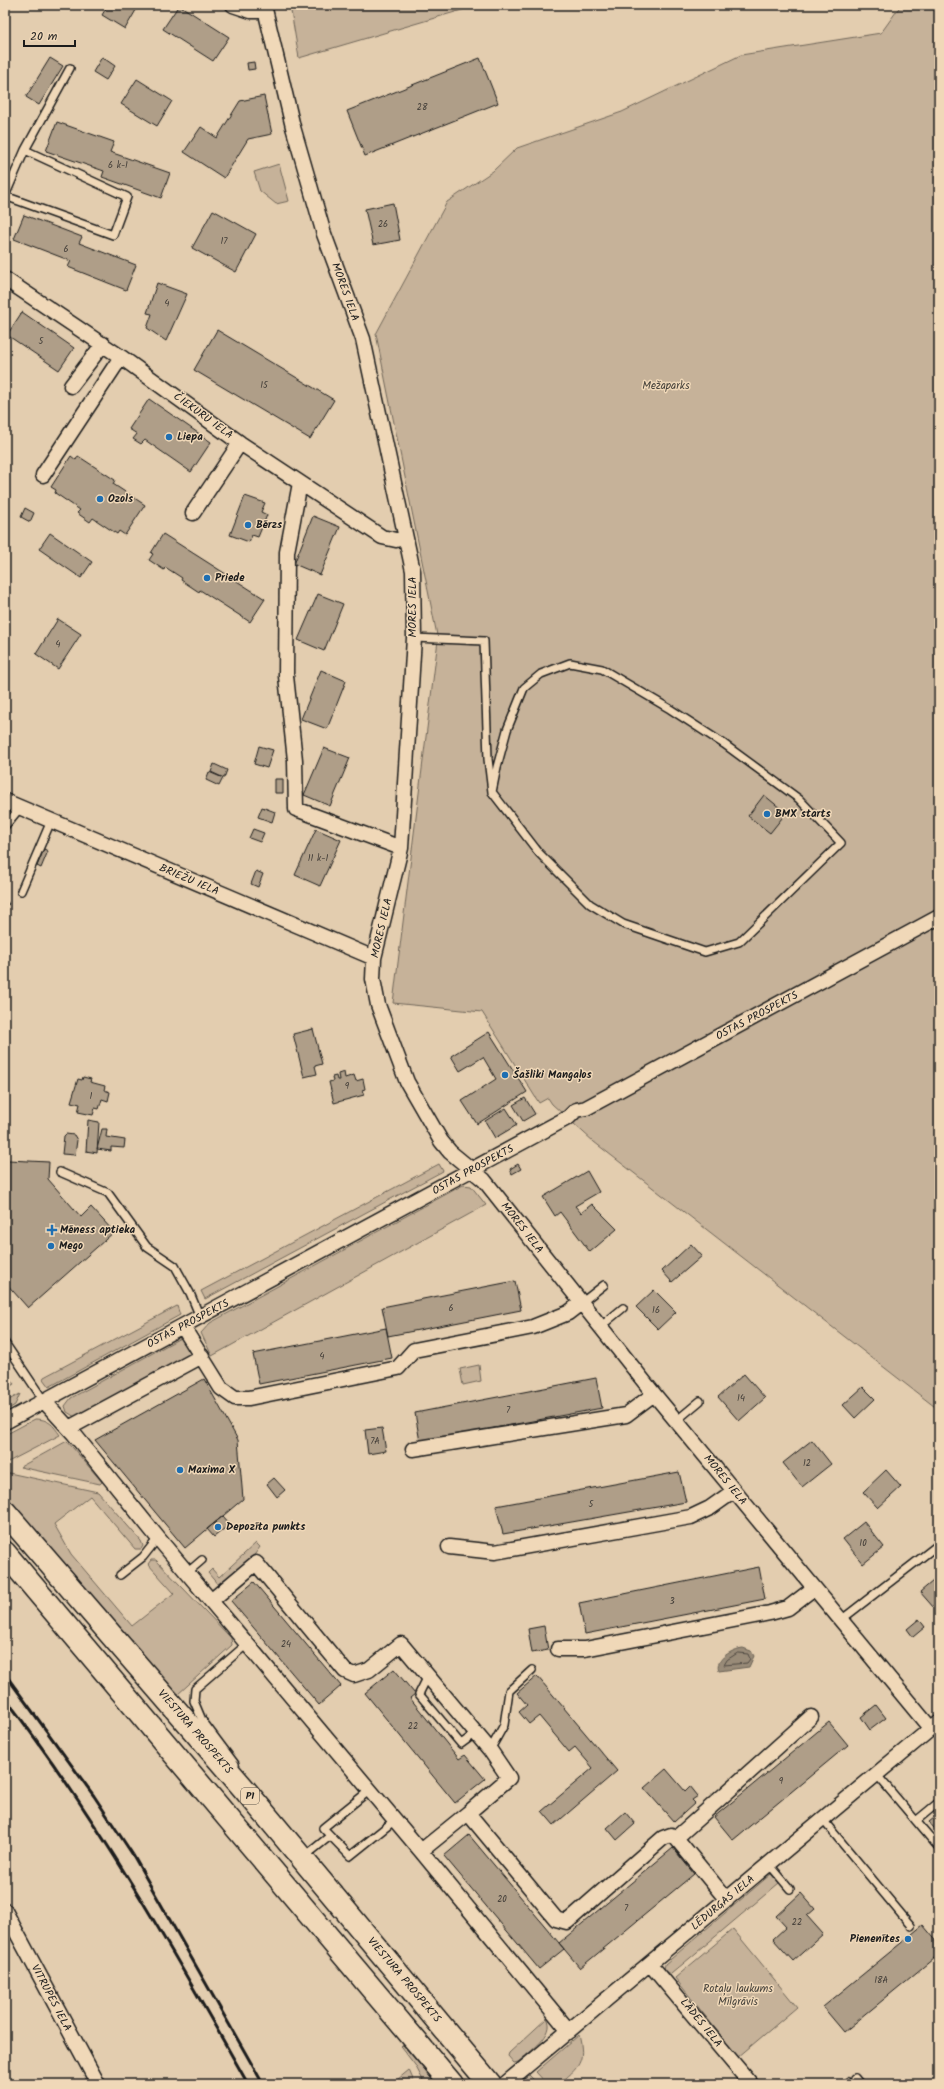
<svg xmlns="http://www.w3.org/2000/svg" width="944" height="2089" font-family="Kalam,sans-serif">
	<rect width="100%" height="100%" fill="#e3cdaf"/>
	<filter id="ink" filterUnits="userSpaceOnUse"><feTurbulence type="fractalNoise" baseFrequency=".025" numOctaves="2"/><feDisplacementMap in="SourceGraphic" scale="8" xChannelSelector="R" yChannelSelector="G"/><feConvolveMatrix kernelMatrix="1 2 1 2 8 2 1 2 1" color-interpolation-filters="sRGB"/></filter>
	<g filter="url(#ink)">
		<path fill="#c6b299" stroke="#71675a" d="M290,5H471L472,7L299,58Z
			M901,5H939V1410L594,1142L552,1104L548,1098L539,1103L482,1012L393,1003L438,640L376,334L447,202L493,171L517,148L622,112L741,55L881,33Z
			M279,164L289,201L276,204L260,191L254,172Z
			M439,1164L443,1171L205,1299L201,1291Z
			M463,1185L471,1186L486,1205L212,1356L201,1333L210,1323Z
			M177,1306L180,1315L49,1387L43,1379L44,1377Z
			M182,1337L191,1348L189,1357L75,1417L67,1412L65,1406L71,1398Z
			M479,1365L481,1381L463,1385L460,1369Z
			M5,1373L14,1384L5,1389Z
			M20,1394L15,1405L5,1411V1402Z
			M35,1419C49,1419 53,1425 60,1435L8,1462L5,1456V1435Z
			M67,1441L102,1482L100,1484L20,1467Z
			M9,1473L98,1492L141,1541L143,1546L141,1549H135L90,1496L54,1524L71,1554L132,1626L174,1593L148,1564L151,1560H156L231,1638L232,1645L177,1695L5,1497V1478Z
			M256,1543L260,1547L255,1554L219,1586L208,1573L212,1569L219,1577Z
			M771,1874L779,1883L671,1974L664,1970L665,1964Z
			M733,1929L797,2007L738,2057L675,1978Z
			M547,2018C557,2034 529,2052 518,2062L514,2063L508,2056L509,2053Z
			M579,2035C586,2062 579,2067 559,2084H547L536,2072Z
			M403,2045L436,2084H425L415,2065L401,2047Z
			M409,2070L415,2084H392Z
			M529,2075L538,2084H520Z"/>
		<path fill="#998b78" stroke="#675f53" d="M743,1648L751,1651L754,1656L749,1667L719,1671C714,1659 733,1649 743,1648Z"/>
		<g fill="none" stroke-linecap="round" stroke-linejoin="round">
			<path stroke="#4e4841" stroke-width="1" d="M738,1653L748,1654L750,1659L747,1663L724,1665L727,1660Z"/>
		</g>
		<path fill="#af9e88" stroke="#1c1c1c" d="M108,5H139L125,29L102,15Z
			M179,5L229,37L213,61L163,29Z
			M102,57L115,66L106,80L93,72Z
			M50,58L63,66L39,105L26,97Z
			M480,58L498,103L365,156L347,111Z
			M254,62L255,69L248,70L247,63Z
			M137,79L172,101L157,126L121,104Z
			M264,96L272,134L248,139L224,178L184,152L201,127L217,138L240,101Z
			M57,122L114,142L110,152L170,173L161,198L102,177L104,171L46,151Z
			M393,203L400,240L373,245L365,209Z
			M213,210L256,234L236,272L192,248Z
			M24,215L82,237L79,243L136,265L126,290L68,267L71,261L14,239Z
			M157,283L187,294L166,341L147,328L152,314L147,313Z
			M22,312L74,348L59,370L7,335Z
			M217,330L334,400L310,439L194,370Z
			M149,399L211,442L191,472L145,440L141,444L133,439L137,434L129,429Z
			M71,456L76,460L78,456L115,480L113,484L145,505L125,535L119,531L117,534L93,518L90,522L77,513L80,510L55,493L56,490L51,487Z
			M245,496L265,503L261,512L267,515L258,537L252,535L249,542L230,535Z
			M25,508L34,513L30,522L21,517Z
			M313,516L340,527L320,575L294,564Z
			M50,533L92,562L81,578L39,549Z
			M163,534L265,599L250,622L200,590L199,592L181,580L182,578L165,567L164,570L149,560L153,554L151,553Z
			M318,594L343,604L324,651L298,640Z
			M58,619L81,634L58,669L36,654Z
			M321,670L346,681L327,729L301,719Z
			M259,746L273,750L267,768L254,764Z
			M324,748L350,758L330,806L304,795Z
			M214,764L227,770L224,778L211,772Z
			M209,772L223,778L219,786L206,780Z
			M275,779H283V793H275Z
			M764,795L786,813L770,833L748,816Z
			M262,807L275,812L272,822L258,817Z
			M253,829L264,833L260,842L249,838Z
			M316,829L341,840L320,886L295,875Z
			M44,849L48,851L41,868L37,866Z
			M256,871L263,874L258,887L251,884Z
			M5,899L9,904L5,908Z
			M313,1029L322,1064L315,1066L317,1074L304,1077L293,1034Z
			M489,1032L527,1092L477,1124L462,1101L496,1079L483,1057L460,1071L451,1056Z
			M344,1072L345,1078L354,1075L356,1081L363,1079L365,1089L362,1090L364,1095L334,1103L329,1082L333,1081L332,1077L336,1076L337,1080H339L338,1074Z
			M83,1077L91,1079L90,1082L105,1086L104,1090L110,1092L108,1101L102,1099L99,1109L95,1108L93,1115L78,1112L80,1104L71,1102L78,1079L82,1080Z
			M525,1098L535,1114L523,1121L513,1105Z
			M506,1108L517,1125L495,1138L485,1121Z
			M88,1120L99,1122L97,1153L86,1151Z
			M102,1129H107L106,1137L125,1140L124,1148L111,1147V1151L97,1149Z
			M66,1134L74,1135L77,1140L75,1155L62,1154L64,1136Z
			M8,1160L49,1162L48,1179L81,1217L91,1207L114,1232L28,1308L5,1282V1163Z
			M518,1164L521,1169L512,1174L510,1169Z
			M587,1171L599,1192L575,1206L581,1213L592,1204L617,1229L590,1252L560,1212L555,1216L543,1197Z
			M691,1244L702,1256L672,1282L662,1271Z
			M515,1281L521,1310L388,1336L382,1307Z
			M654,1290L676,1312L658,1329L636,1307Z
			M386,1328L392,1358L259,1384L253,1354Z
			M744,1374L765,1398L739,1421L718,1397Z
			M596,1378L602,1408L420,1442L415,1413Z
			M204,1379L238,1440L243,1499L185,1548L95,1440Z
			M863,1387L875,1399L855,1418L843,1405Z
			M382,1428L386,1451L368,1454L365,1430Z
			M812,1440L831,1464L802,1487L783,1463Z
			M886,1470L901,1487L878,1508L863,1492Z
			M679,1472L686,1502L503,1534L496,1506Z
			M274,1478L285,1490L277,1497L267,1484Z
			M223,1516L230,1524L214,1537L207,1529Z
			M864,1522L884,1547L863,1564L843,1539Z
			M759,1567L765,1599L585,1634L579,1603Z
			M933,1581L937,1586L939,1584V1603L934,1608L920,1592Z
			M254,1582L341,1686L319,1705L231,1601Z
			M919,1619L925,1627L913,1637L907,1629Z
			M544,1626L548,1650L532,1653L528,1629Z
			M394,1669L415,1694L410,1698L459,1759L465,1755L485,1779L455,1803L365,1693Z
			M537,1676L617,1771L554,1825L542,1811L593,1768L575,1747L569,1752L539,1716L529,1724L519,1712L527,1705L517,1693Z
			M876,1705L886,1718L870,1730L861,1717Z
			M829,1722L848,1745L733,1840L714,1817Z
			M666,1769L685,1791L690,1786L698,1796L692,1800L695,1803L674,1822L644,1788Z
			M625,1812L635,1824L617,1840L607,1828Z
			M939,1814V1834L929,1822Z
			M469,1835L564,1949L539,1969L444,1856Z
			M673,1848L694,1874L580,1968L559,1943Z
			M801,1893L815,1909L807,1916L823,1934L793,1961L773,1939L786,1927L776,1916Z
			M923,1925L939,1944V1954L844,2032L823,2007Z
			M849,2076L855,2084H839Z
			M907,2079L911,2084H900Z"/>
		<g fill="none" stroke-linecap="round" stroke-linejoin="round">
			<g stroke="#1c1c1c" stroke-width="10">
				<path id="lane" d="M5,196L113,235L127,197L25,150
					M5,196L25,150L70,68
					M414,638L484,641L488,759L492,792L539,853L590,904L623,924L705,952L739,942L841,843L799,799L724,744L670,709L602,669L570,663L541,674L524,688L507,730L497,767L492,792
					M5,826L20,808
					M21,891L51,821
					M60,1172L108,1193L147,1247L175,1266L190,1293L200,1317
					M581,1303L604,1285
					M600,1327L623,1308
					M5,1343L44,1401
					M676,1421L700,1401
					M188,1572L202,1560
					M120,1575L143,1557L158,1538
					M841,1620L939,1544
					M428,1676L419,1694L461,1744L476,1733
					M490,1750L504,1725L509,1691L532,1670
					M235,1764L202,1720L194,1701L195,1689L247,1644
					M877,1775L939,1848
					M370,1790L323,1828L350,1856L395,1820
					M823,1820L911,1926
					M916,1821L939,1802
					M304,1857L330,1836
					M769,1864L790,1889
					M855,2078L860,2084"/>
			</g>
			<g stroke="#1c1c1c" stroke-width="17">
				<path id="street" d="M233,5L251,11H265
					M264,5L293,127L324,234L363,339L413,571L414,638L401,848L374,958L373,979L378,1005L407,1082L441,1141L450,1152L484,1180L654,1394L931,1729
					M5,279L121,357L240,443L382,537L396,540L405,538
					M71,386L103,344
					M43,475L121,357
					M300,483L287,552L286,676L295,760L296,809L401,848
					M193,513L240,443
					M5,801L374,958
					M183,1327L221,1388L235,1398H249L398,1368L414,1350L533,1327L568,1313L581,1303
					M44,1401L74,1434L158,1538L421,1851L569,2031
					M5,1422L569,1117L576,1110L586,1108L939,917
					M69,1428L202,1356
					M413,1449L626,1415L654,1394
					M449,1547L495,1552L691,1517L710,1508L734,1491
					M212,1600L256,1563L345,1671L354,1675L369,1670L401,1644L490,1750L509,1778L468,1813L556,1919L567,1922L663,1838L671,1835L676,1838L727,1900
					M558,1649H585L770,1613L788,1608L814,1588
					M676,1838L811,1717
					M421,1851L468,1813
					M5,1911L98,2084
					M650,1964L751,2084
					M505,2084L939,1722"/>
			</g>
			<g stroke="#1c1c1c" stroke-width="25">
				<path id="primary" d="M5,1512L245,1790L490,2084
					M5,1553L452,2084"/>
			</g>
			<use href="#lane" stroke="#f0d8b8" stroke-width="7"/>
			<use href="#street" stroke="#f0d8b8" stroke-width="14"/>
			<use href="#primary" stroke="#f0d8b8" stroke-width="22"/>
			<path stroke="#1c1c1c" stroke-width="3" d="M5,1674L94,1796L133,1855L263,2084
				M5,1698C98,1819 173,1951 248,2084"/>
		</g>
	</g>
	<g fill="#1f6fb2" stroke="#f0d8b8" stroke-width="1.5">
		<circle cx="169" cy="437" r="4"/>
		<circle cx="100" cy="499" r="4"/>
		<circle cx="248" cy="525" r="4"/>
		<circle cx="207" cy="578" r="4"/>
		<circle cx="767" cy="814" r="4"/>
		<circle cx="505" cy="1075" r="4"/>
		<path d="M50 1224h4v4h4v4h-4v4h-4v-4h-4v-4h4z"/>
		<circle cx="51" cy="1246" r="4"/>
		<circle cx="180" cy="1470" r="4"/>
		<circle cx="218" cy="1527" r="4"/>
		<circle cx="908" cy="1939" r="4"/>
	</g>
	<g text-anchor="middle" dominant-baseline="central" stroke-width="3" stroke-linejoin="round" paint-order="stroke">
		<g font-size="9" fill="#413c37">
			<text x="422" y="107">28</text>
			<text x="118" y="165">6 k-1</text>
			<text x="383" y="224">26</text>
			<text x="224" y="241">17</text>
			<text x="66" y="249">6</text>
			<text x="167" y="303">4</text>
			<text x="41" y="341">5</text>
			<text x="264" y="385">15</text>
			<text x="58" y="644">4</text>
			<text x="318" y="858">11 k-1</text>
			<text x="347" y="1086">9</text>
			<text x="91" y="1096">1</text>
			<text x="451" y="1308">6</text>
			<text x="656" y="1310">16</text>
			<text x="322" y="1356">4</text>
			<text x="741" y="1398">14</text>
			<text x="508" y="1410">7</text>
			<text x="375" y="1441">7A</text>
			<text x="807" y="1463">12</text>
			<text x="591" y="1504">5</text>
			<text x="863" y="1543">10</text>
			<text x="672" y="1601">3</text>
			<text x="286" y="1644">24</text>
			<text x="413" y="1726">22</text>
			<text x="781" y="1781">9</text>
			<text x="502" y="1899">20</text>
			<text x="626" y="1908">7</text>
			<text x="797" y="1922">22</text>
			<text x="881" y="1980">18A</text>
		</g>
		<rect fill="#f0d8b8" stroke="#5c544b" stroke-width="1" x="241" y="1788" width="18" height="16" rx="3"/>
		<g font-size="10" font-weight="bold" fill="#1c1c1c">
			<text x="250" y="1796">P1</text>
		</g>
		<g font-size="11" fill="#1c1c1c" stroke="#f0d8b8">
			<text transform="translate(345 292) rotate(70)">MORES IELA</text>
			<text transform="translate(203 416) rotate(36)">ČIEKURU IELA</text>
			<text transform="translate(413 607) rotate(-90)">MORES IELA</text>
			<text transform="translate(189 880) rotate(23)">BRIEŽU IELA</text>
			<text transform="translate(382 928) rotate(-77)">MORES IELA</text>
			<text transform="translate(757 1016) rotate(-28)">OSTAS PROSPEKTS</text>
			<text transform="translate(473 1170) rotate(-29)">OSTAS PROSPEKTS</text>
			<text transform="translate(522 1228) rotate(52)">MORES IELA</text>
			<text transform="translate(188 1324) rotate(-28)">OSTAS PROSPEKTS</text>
			<text transform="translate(725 1480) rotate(51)">MORES IELA</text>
			<text transform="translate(195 1732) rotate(49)">VIESTURA PROSPEKTS</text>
			<text transform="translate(723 1903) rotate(-40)">LĒDURGAS IELA</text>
			<text transform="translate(404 1980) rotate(50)">VIESTURA PROSPEKTS</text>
			<text transform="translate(51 1998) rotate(62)">VITRUPES IELA</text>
			<text transform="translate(701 2023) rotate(51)">LĀDES IELA</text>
		</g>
		<g font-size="11" fill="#46423b" stroke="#f0d8b8">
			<text x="666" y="386">Mežaparks</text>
			<text x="738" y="1989">Rotaļu laukums<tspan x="738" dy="13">Mīlgrāvis</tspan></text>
		</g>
		<g font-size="11" font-weight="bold" fill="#1c1c1c" stroke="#f0d8b8" text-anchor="start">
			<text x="177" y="437">Liepa</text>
			<text x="108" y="499">Ozols</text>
			<text x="256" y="525">Bērzs</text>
			<text x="215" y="578">Priede</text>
			<text x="775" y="814">BMX starts</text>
			<text x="513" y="1075">Šašliki Mangaļos</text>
			<text x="60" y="1230">Mēness aptieka</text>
			<text x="59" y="1246">Mego</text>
			<text x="188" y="1470">Maxima X</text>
			<text x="226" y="1527">Depozīta punkts</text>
			<text x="900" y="1939" text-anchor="end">Pienenītes</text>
		</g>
	</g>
	<rect width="944" height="2089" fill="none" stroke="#f0d8b8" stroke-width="20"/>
	<rect x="10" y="10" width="924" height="2069" fill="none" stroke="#1c1c1c" stroke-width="1.5" filter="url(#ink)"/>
	<path d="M24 40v6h51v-6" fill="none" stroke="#1c1c1c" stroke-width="2"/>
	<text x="30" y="40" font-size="12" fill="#1c1c1c" stroke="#f0d8b8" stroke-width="3" paint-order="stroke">20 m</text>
</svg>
